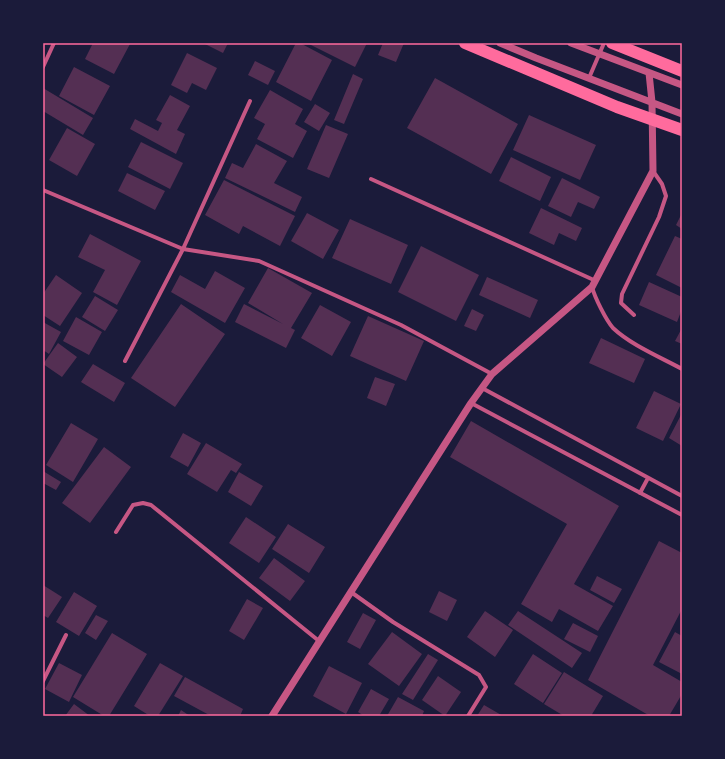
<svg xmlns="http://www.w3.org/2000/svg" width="725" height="759" font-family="Ubuntu,sans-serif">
	<rect width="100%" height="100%" fill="#1b1b3a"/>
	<path fill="#542f53" d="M93,43L130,44L114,74L85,59Z
		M203,43H228L223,53Z
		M296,43H300L332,60L311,101L276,82Z
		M307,43H367L355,67Z
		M383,43H404L396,62L378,55Z
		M187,53L217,68L206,90L192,83L187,93L171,85Z
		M255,61L275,71L268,85L248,75Z
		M74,67L110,86L94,115L59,96Z
		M353,74L363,79L344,124L334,120Z
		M435,78L518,124L491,174L407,128Z
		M43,88L93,118L83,135L43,111Z
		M270,90L303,109L295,124L307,131L293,158L257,139L265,124L254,118Z
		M170,95L190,106L177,130L185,134L176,154L130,129L135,119L158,131L162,123L156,120Z
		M315,104L330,113L319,131L304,122Z
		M529,115L596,145L580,180L513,150Z
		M326,125L348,134L329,178L307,169Z
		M67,128L95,144L77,176L49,160Z
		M141,142L183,163L170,189L128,167Z
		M256,144L287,161L274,183L302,197L295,212L225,178L232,163L243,168Z
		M511,157L551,177L540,201L499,181Z
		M127,173L165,191L155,210L118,191Z
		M562,178L600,197L594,209L578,202L571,217L548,206Z
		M224,180L295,216L280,246L243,226L239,234L205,215Z
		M541,208L582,228L576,241L559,233L554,245L529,233Z
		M307,213L339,230L323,259L291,241Z
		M682,213V229L676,225Z
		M350,219L408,245L391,284L332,258Z
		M90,234L141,261L117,305L93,292L105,270L78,257Z
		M675,236L682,239V288L656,275Z
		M421,246L479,275L456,321L398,292Z
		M268,268L312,293L291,328L295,330L286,348L235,322L244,304L283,324L248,303Z
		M215,271L245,288L225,323L171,292L180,275L205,289Z
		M56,275L82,293L60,326L43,315V294Z
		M487,277L538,300L530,318L479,295Z
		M649,282L682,297V309L677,322L639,305Z
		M95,296L118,310L105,331L82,317Z
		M181,304L225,334L175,407L131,378Z
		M320,305L351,322L332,356L301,338Z
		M472,309L484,315L476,331L464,326Z
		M368,316L424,341L406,381L350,356Z
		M76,317L102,332L89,355L63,341Z
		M43,322L61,332L49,354L43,350Z
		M682,328V344L675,341Z
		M601,338L645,359L634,383L589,363Z
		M58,343L77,357L62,377L43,364Z
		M93,364L125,383L114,402L81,382Z
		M375,377L395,384L386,406L367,398Z
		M654,391L681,404L663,441L636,428Z
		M682,413V446L669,438Z
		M471,421L619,506L574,584L613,606L598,631L559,609L552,622L521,604L567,524L450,457Z
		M71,423L98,439L73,482L46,465Z
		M183,433L201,443L188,467L170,457Z
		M206,443L242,464L236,473L231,470L217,492L187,474Z
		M104,447L131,467L90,523L62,503Z
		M43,471L61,482L56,490L43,483Z
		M239,472L263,486L251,506L228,492Z
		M246,517L276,537L259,563L229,543Z
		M288,524L325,547L309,573L272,549Z
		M659,541L682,553V609L653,665L682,682V694L669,716H650L588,680Z
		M274,558L305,581L290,601L259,578Z
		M597,576L622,589L614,603L590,590Z
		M43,585L62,597L48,618L43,615Z
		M439,591L457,600L447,621L429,612Z
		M74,592L97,606L79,636L56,622Z
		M247,599L263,608L244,640L229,631Z
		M485,611L513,630L495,657L467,637Z
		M518,611L582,653L572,668L508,625Z
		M363,613L376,620L360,649L347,642Z
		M96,615L108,621L96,640L85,633Z
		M573,623L598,636L590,652L564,639Z
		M392,632L422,654L399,686L368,664Z
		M675,632L682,636V674L659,662Z
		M112,633L147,654L109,716H104L73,697Z
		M428,654L438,660L413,700L402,694Z
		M533,654L562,673L543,703L514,684Z
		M59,663L82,675L69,702L45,689Z
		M160,663L183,676L158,716H150L134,706Z
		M329,666L362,683L346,714L313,696Z
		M564,672L603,696L591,716H564L544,704Z
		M438,676L461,692L445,716L422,700Z
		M185,677L243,709L240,716H211L174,696Z
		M371,689L389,699L379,716H364L358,712Z
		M398,697L424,711L422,716H387Z
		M74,704L90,716H65Z
		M484,705L503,716H477Z
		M181,710L190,716H178Z"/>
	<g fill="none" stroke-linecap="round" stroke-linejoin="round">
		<path stroke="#c65784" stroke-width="4" d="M43,67L54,43
			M589,78L604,43
			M371,179L596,281
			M43,190L183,249L259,261L401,325L492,374
			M592,287C595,298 606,320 613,328C631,345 660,357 682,369
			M634,315L621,303L622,294L659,217L666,196L662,184L653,171
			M125,361L183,249L250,101
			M482,388L682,496
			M471,403L682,515
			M640,493L648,478
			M116,532L133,505L143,503L151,505L319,641
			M351,592L393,622L479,675L486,687L468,716
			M43,681L66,635"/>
		<path stroke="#c65784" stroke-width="7" d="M500,43L536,58L682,114
			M571,43L682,85
			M272,716L471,403L492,374L592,287L653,171L652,102L649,73"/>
		<path stroke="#ff6b9d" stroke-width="12" d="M465,43L617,107L682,130
			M612,43L682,71"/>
	</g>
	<rect width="725" height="759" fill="none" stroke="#1b1b3a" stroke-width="88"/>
	<rect x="44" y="44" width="637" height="671" fill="none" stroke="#ff6b9d" stroke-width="1.5"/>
</svg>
